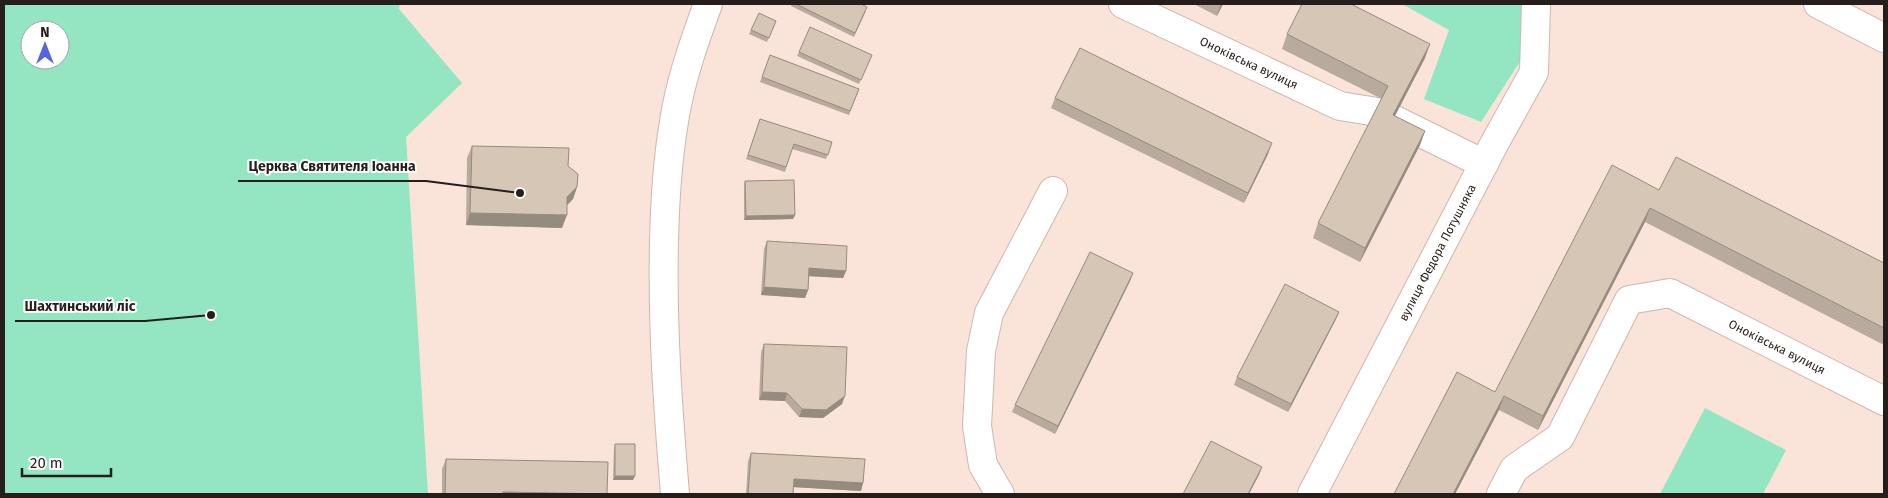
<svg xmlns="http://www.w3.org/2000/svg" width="1888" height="498" font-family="'Fira Sans',sans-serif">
	<rect width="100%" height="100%" fill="#fae3d8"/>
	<path fill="#93e6c1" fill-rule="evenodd" d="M4,4H400L399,9L462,83L406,137L428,494H4ZM30,30H60V60H30Z
		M1402,4H1523L1521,60L1481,122L1424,99L1449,30Z
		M1705,408L1786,450L1763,494H1660Z"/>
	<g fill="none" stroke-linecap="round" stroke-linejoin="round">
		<g stroke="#ceb7ad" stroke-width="30">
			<g id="minor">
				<path id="s1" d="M1123,4L1340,106L1377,112"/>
				<path d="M1818,4L1884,38"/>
				<path d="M1393,119L1484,164"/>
				<path d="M675,494C668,410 662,326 664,241C665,196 668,150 677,105C684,70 696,37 708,4"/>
				<path d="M1000,494L983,465L977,426L981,351L989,313L1053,191"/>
				<path id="s2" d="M1312,494L1493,146L1534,72L1536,4"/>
				<path id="s3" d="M1501,494L1514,469L1560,437L1629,300L1670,293L1884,401"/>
			</g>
		</g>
		<use href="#minor" stroke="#fff" stroke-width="28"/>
	</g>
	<path fill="#b8aa9c" d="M792,4H861L866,11L854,37L791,6Z
		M1194,4H1223L1217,16Z
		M776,21L767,42L749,34L751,30Z
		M1287,34L1425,58L1395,116L1425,131L1420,145L1360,262L1313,238L1318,223L1382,99L1282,49Z
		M799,52L872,55L859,84L797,56Z
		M770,55L859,89L849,115L760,82Z
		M1055,98L1268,154L1244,203L1051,108Z
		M760,119L832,142L826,159L792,149L785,172L746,159Z
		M472,146L568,166L577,187L573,199L567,205L562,228L466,225L467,158Z
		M745,181L795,215L793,219L744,220V185Z
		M1659,190L1884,263V345L1645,222L1538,430L1499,410L1455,494H1394L1495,392Z
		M767,241L846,271L843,278L809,276L808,290L805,298L761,295L764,249Z
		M1133,273L1130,281L1055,434L1012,412L1015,405Z
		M1339,312L1336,319L1288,412L1234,385L1237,377Z
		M764,344L842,404L823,418L799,417L785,401L759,400L761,352Z
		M615,444L633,480H613L614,448Z
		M751,453L863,483L861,491L794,487L793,494H746L748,461Z
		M446,459L607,494H442V469Z"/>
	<path fill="#968b7f" d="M1221,4H1223L1217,16Z
		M1430,44L1425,58L1388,129L1393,115Z
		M1425,131L1420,145L1360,262L1365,248Z
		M1272,143L1268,154L1244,203L1248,193Z
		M577,187L573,199L563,209L567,197Z
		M1650,208L1645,222L1538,430L1543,416Z
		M470,213L567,215L562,228L466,225Z
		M795,215L793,219L744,220L746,216Z
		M809,268L846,271L843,278L806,276Z
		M1133,273L1130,281L1055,434L1058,426Z
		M764,287L808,290L805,298L761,295Z
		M1339,312L1336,319L1288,412L1291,404Z
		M762,392L787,393L785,401L759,400Z
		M845,396L842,404L823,418L799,417L802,409Z
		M1504,396L1499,410L1455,494H1453Z
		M1262,467L1259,475L1249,494H1248Z
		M615,476H635L633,480H613Z
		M794,479L863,483L861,491L791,487Z
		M503,492L599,494H502Z"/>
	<path fill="#d6c6b5" stroke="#968b7f" d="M796,4H861L867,7L855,33Z
		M1302,4H1351L1430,44L1393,115L1425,131L1365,248L1318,223L1388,86L1287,34Z
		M759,13L776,21L769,38L751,30Z
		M810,27L872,55L861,80L799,52Z
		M1080,48L1272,143L1248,193L1055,98Z
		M770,55L859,89L850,111L762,77Z
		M760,119L832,142L828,155L794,144L786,167L748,155Z
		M472,146L569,148L568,166L578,174L577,187L567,197V215L470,213Z
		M1676,157L1884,263V328L1650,208L1543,416L1504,396L1453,494H1394L1457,372L1495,392L1612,165L1659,190Z
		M794,180L795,215L746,216L745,181Z
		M767,241L847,246L846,271L809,268L808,290L764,287Z
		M1090,252L1133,273L1058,426L1015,405Z
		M1285,284L1339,312L1291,404L1237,377Z
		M764,344L847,347L845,396L826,410L802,409L787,393L762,392Z
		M1211,441L1262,467L1248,494H1183Z
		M615,444H635V476H615Z
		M751,453L865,459L863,483L794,479L793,494H748Z
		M446,459L608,462L607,494L503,492V494H445Z"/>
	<g text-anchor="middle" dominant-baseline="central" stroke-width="4" stroke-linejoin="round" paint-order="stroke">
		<g font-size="12" fill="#261e1a" stroke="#fff">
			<text stroke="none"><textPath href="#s1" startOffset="139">Оноківська вулиця</textPath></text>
			<text stroke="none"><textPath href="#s2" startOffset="272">вулиця Федора Потушняка</textPath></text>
			<text stroke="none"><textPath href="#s3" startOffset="399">Оноківська вулиця</textPath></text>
		</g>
	</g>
	<path fill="none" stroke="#261e1a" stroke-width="2" d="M520 193L426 181H238M211 315L145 321H15"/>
	<g fill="#261e1a" stroke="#fff" stroke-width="2">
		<circle cx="520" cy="193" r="5"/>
		<circle cx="211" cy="315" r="5"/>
	</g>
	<g font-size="14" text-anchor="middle" font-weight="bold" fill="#261e1a" stroke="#fff" stroke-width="4" stroke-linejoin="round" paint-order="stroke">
		<text x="332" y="171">Церква Святителя Іоанна</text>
		<text x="80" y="311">Шахтинський ліс</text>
	</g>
	<rect width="1888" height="498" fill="none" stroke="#261e1a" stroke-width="10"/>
	<g transform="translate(45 45)"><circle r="24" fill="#ffffff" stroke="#a8a5a3"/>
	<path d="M0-4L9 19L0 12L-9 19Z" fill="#5665dc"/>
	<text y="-8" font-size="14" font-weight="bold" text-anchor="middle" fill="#261e1a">N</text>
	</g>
	<path d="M22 468v8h89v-8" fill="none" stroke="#261e1a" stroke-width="2.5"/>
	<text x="30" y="468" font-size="15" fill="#261e1a" stroke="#ffffff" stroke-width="4" paint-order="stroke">20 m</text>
</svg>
